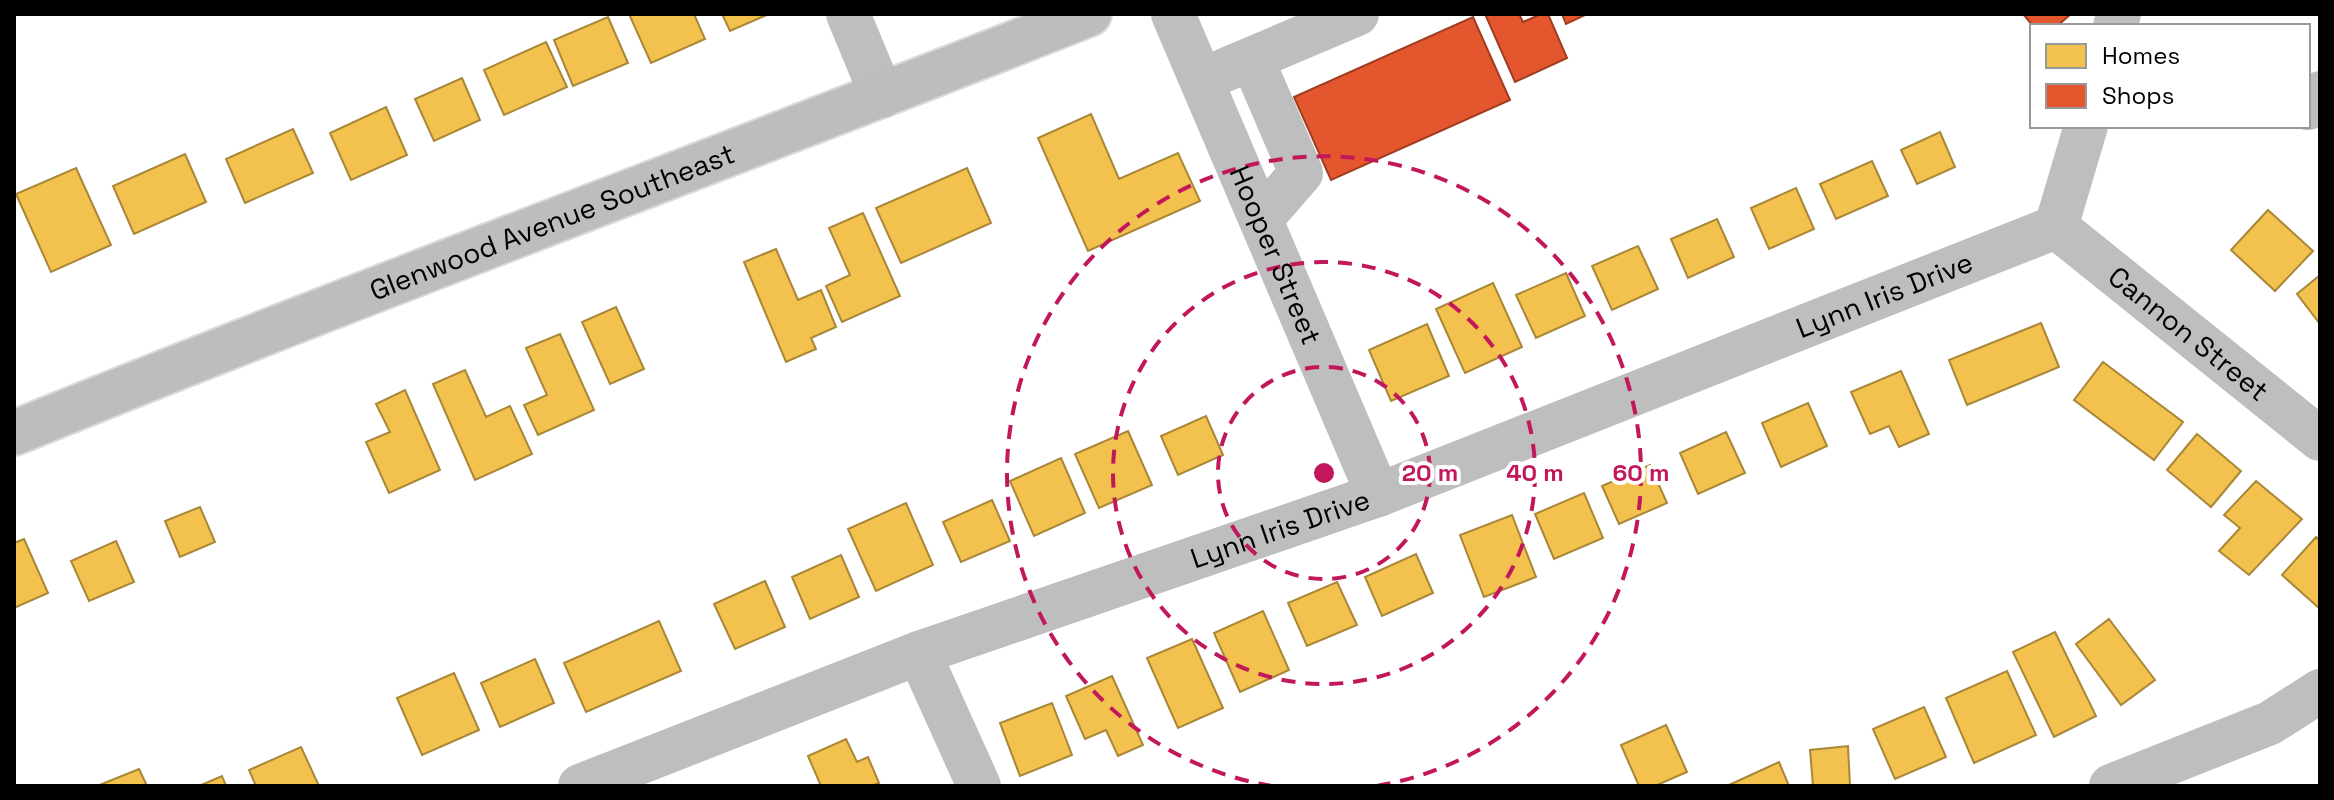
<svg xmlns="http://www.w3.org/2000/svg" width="2334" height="800" font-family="'Space Grotesk',sans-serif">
	<rect width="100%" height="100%" fill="#fff"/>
	<path fill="#f2c14e" stroke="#a98737" stroke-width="2" d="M629,14H694L705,39L651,63Z
		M722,14H769L730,31Z
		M608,17L628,63L573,86L554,40Z
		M546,42L567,87L504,115L484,70Z
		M462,78L480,120L434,141L415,99Z
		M386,107L407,155L351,180L330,133Z
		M1091,114L1119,179L1178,153L1200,201L1088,251L1038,138Z
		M293,129L313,173L245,203L226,159Z
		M1940,132L1955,167L1917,184L1901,150Z
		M185,154L206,202L134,234L113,186Z
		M1872,161L1888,196L1836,219L1820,184Z
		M76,168L111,245L51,272L16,194Z
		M967,168L991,223L901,263L876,208Z
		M1796,188L1814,229L1769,249L1751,208Z
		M2268,210L2313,251L2275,291L2231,250Z
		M863,213L900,296L842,322L826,286L850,275L829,228Z
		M1717,219L1734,257L1688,278L1671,239Z
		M1638,246L1658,289L1612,310L1592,266Z
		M776,249L798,300L821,290L836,327L811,338L816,349L786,362L744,262Z
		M1566,273L1585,316L1536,338L1516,295Z
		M2320,275V324L2297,294Z
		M1493,283L1522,347L1465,373L1436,309Z
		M616,307L644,369L610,384L582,322Z
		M2041,323L2059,367L1967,405L1949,360Z
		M1427,324L1449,376L1391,401L1369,350Z
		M560,334L594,410L538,435L524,405L547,395L526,348Z
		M2103,362L2183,422L2154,460L2074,400Z
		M465,370L486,417L510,406L532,454L475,480L433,384Z
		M1901,371L1929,434L1899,447L1889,426L1870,434L1851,392Z
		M405,390L440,470L389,493L366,442L390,432L376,404Z
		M1808,403L1827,446L1781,467L1762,423Z
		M1206,416L1223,455L1178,475L1161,436Z
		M1128,431L1152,485L1099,508L1075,454Z
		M1726,432L1745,473L1698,494L1680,453Z
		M2197,434L2241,471L2211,507L2167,470Z
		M1061,458L1085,513L1034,536L1010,481Z
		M1650,465L1667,503L1619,524L1602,486Z
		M2256,481L2302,519L2249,575L2219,551L2240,528L2224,515Z
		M1584,493L1603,538L1554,559L1535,514Z
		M992,500L1010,541L961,562L943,522Z
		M906,503L933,565L876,591L848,529Z
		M200,507L215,542L180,557L165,521Z
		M1512,515L1536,577L1484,597L1460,535Z
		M2316,537L2320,541V609L2282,575Z
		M24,539L48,593L14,608V543Z
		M116,541L134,582L89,601L71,561Z
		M1416,554L1433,593L1382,616L1365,577Z
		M841,555L859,597L810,619L792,577Z
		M765,581L785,627L735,649L714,604Z
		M1337,582L1357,625L1307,646L1288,603Z
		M1263,611L1289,670L1240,692L1214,633Z
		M2109,619L2155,680L2121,705L2076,644Z
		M659,621L681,671L586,712L564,663Z
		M2055,632L2096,716L2054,737L2013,652Z
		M1192,639L1223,708L1178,728L1147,658Z
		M535,659L554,703L500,727L481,683Z
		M2007,671L2036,735L1974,763L1946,698Z
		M454,673L479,730L422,755L397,698Z
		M1112,676L1143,745L1118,756L1106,730L1085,739L1066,696Z
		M1052,703L1072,755L1020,776L1000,723Z
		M1924,707L1946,757L1895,779L1873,729Z
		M1666,725L1687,772L1655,786H1639L1621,745Z
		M846,739L857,762L868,757L879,783L871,786H821L808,756Z
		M1848,746L1850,786H1813L1810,750Z
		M301,747L319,786H256L249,770Z
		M1779,762L1789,786H1729V785Z
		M139,769L147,786H97Z
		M222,776L226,786H199Z"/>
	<path fill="#e4572e" stroke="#a03d20" stroke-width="2" d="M1485,14H1519L1523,22L1541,14H1548L1567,58L1515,82Z
		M1562,14H1587L1566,24Z
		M2023,14H2071L2057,26H2033Z
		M1473,17L1510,100L1331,180L1294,97Z"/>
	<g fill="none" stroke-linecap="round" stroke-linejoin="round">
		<g stroke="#dbdbdb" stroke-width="48">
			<g id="major">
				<path id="s4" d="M14,433C370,288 732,155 1089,14"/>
			</g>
		</g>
		<g stroke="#bebebe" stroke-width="44">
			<path d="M848,14L882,96"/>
			<path id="s1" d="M1173,14L1378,495"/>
			<path d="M2115,26L2119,14"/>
			<path d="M1252,59L1301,173L1261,219"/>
			<path d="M1225,70L1357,14"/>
			<path d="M2308,108L2320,93"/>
			<path id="s2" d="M2056,227L2320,439"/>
			<path d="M919,653L979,786"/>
			<path id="s3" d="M580,786L919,653L1378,495L2056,227L2086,126"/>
			<path d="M2111,786L2270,723L2320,691"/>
		</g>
		<use href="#major" stroke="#bdbdbd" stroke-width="44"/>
	</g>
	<g fill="none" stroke="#c2185b" stroke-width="4" stroke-dasharray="14 10">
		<circle cx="1324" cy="473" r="106"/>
		<circle cx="1324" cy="473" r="211"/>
		<path d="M1272 786A317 317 0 1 1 1376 786"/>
	</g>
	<g text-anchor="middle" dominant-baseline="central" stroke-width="8" stroke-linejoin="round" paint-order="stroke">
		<g font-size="28" fill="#000" stroke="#fff">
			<text stroke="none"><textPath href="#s4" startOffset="578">Glenwood Avenue Southeast</textPath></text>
			<text stroke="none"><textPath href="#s1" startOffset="262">Hooper Street</textPath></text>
			<text stroke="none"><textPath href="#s3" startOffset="1394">Lynn Iris Drive</textPath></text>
			<text stroke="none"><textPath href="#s2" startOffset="170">Cannon Street</textPath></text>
			<text stroke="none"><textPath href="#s3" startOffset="746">Lynn Iris Drive</textPath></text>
		</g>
	</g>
	<circle cx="1324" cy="473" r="12" fill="#c2185b" stroke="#fff" stroke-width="4"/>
	<g font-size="24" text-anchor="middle" font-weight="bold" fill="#c2185b" stroke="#fff" stroke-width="8" stroke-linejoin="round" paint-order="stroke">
		<text x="1430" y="481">20 m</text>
		<text x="1535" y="481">40 m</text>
		<text x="1641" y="481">60 m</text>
	</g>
	<rect width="2334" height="800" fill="none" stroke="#000000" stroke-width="32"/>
	<rect x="2030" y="24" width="280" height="104" fill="#ffffff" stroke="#999999" stroke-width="2"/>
	<rect x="2046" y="44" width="40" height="24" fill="#f2c14e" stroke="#999999" stroke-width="2"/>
	<text x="2102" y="64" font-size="24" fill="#000000">Homes</text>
	<rect x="2046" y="84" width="40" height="24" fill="#e4572e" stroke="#999999" stroke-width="2"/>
	<text x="2102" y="104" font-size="24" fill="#000000">Shops</text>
</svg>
